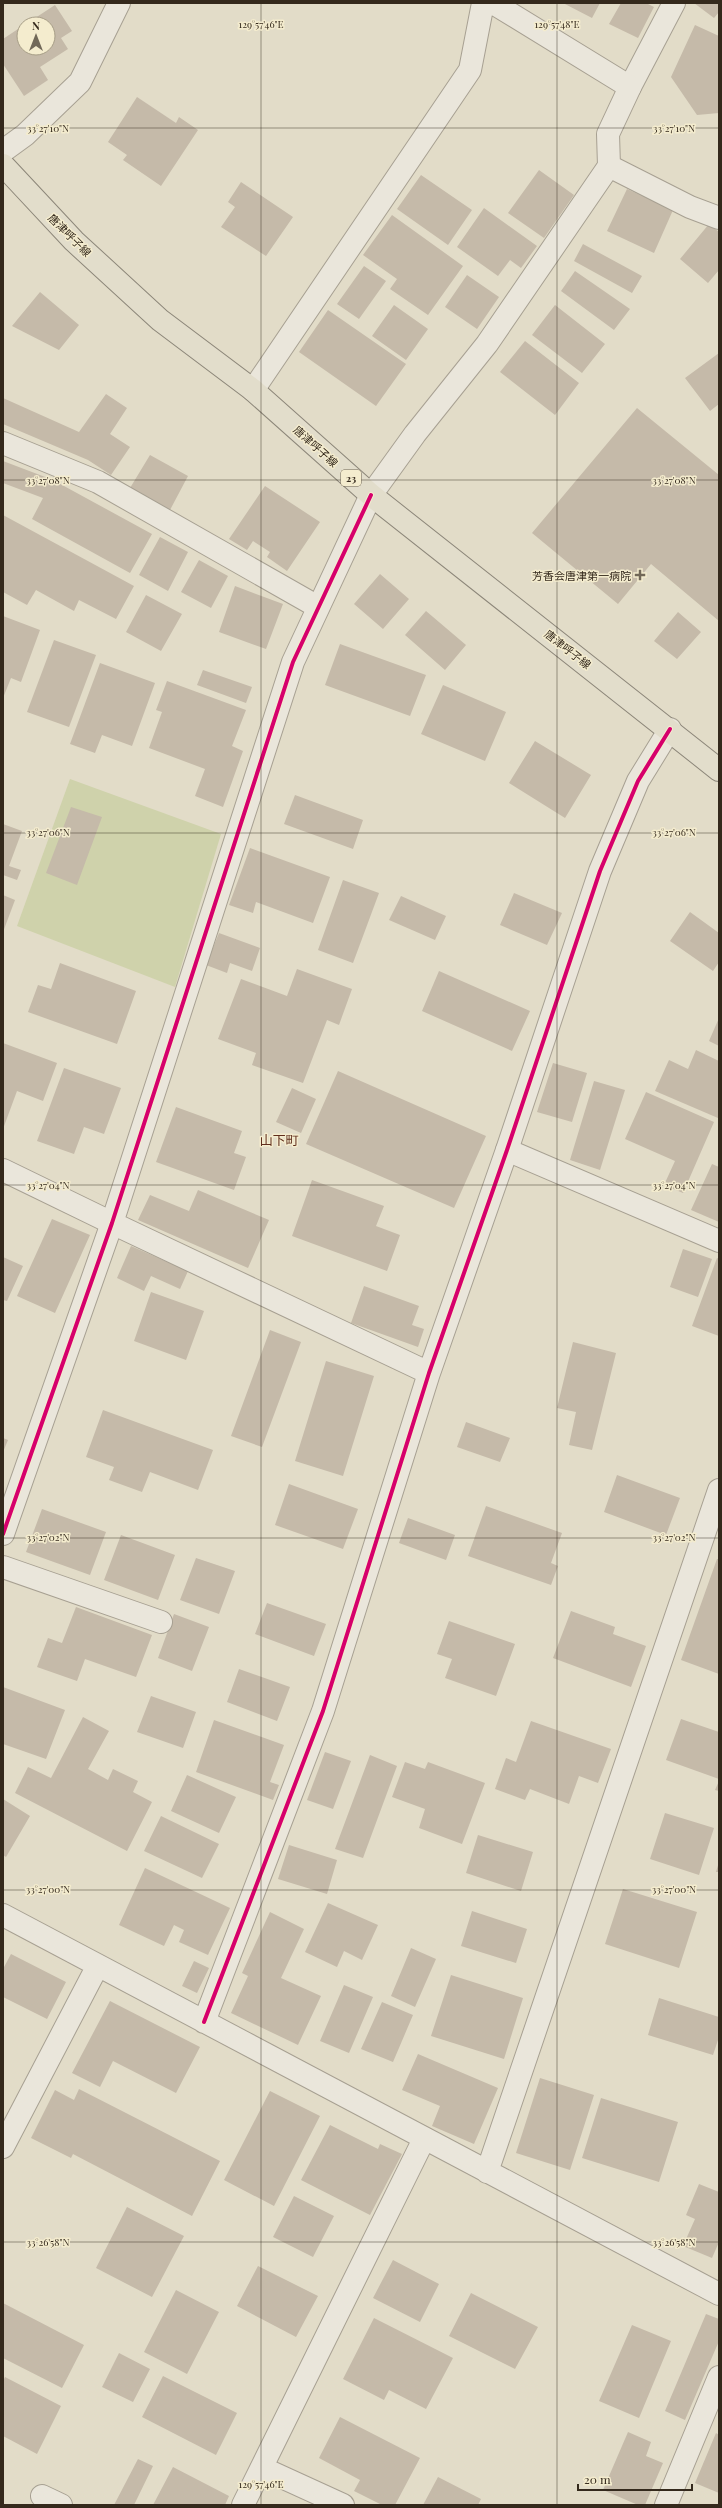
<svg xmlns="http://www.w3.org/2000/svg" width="722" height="2508" font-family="'Playfair Display','Noto Sans JP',serif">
	<rect width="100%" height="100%" fill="#e2dcc8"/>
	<path fill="#cfd2ab" d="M70,779L221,834L175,987L17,926Z"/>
	<path fill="#c5baa9" d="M563,3H600L592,18Z
		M621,3H646L654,7L638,38L609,24Z
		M694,3H719V12L714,18Z
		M55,5L72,31L61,38L68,49L40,67L48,80L24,96L3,64V39L24,25V48H48V24H26Z
		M695,25L719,36V113L697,115L671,77Z
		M137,97L176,123L179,117L198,130L161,186L123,160L127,155L108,142Z
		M539,170L574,195L544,238L508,213Z
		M421,175L472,210L448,245L397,209Z
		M241,182L293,217L266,256L221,227L235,207L228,202Z
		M627,189L673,210L654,253L607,231Z
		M484,208L537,246L521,268L510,260L498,276L457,247Z
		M392,215L463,266L428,315L390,289L397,279L363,255Z
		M709,224L719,232V270L708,283L680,259Z
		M583,244L642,276L632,293L574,261Z
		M364,266L386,281L359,319L337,304Z
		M575,271L630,309L614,330L561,291Z
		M467,275L499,297L477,329L445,307Z
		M40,292L79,325L59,350L12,326Z
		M394,305L428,329L406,360L372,336Z
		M555,305L605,344L582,373L532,335Z
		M328,310L406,364L376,406L299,352Z
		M525,341L579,383L555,415L500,372Z
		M719,353V404L710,411L685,378Z
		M106,394L127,408L110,434L130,447L111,475L88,460L3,424V398L79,432Z
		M637,408L719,475V621L651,564L618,604L532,533Z
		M150,455L188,476L170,510L130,488Z
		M3,461L53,480L152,534L130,573L32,519L43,498L3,483Z
		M265,486L320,522L287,571L267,557L270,552L253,541L247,550L229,539Z
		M3,515L134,586L116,619L79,600L74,611L36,590L27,605L3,592Z
		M160,537L188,552L168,591L139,575Z
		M199,560L228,576L211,608L181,592Z
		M380,574L409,599L383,629L354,604Z
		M235,586L283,604L266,649L219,632Z
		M146,595L182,614L161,651L126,632Z
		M426,611L466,645L445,670L405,635Z
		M678,612L701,632L677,659L654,641Z
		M3,616L40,630L21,682L11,678L3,698Z
		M54,640L96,655L69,727L27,712Z
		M340,644L426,675L410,716L325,685Z
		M100,663L155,683L132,746L102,735L95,753L70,744Z
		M203,670L252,687L246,703L197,685Z
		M167,681L246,710L232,746L243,751L223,807L195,796L205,769L149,748L162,712L156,710Z
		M443,685L506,712L485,761L421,734Z
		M535,741L591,775L565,818L509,783Z
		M295,795L363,820L353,849L284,824Z
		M71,807L102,817L77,885L46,873Z
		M3,824L22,831L9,866L21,870L17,880L3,875Z
		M250,848L330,877L313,923L256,902L253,913L229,905Z
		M343,880L379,893L353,963L318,950Z
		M514,893L562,913L547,945L500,925Z
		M3,895L15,900L3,932Z
		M401,896L446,916L435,940L389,920Z
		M690,912L719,933V962L713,971L670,941Z
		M219,933L260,948L252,971L230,963L227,973L206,965Z
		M60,963L136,991L117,1044L28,1012L38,985L51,989Z
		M297,969L352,989L339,1025L327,1020L303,1083L252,1065L256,1053L218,1039L241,979L287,996Z
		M439,971L530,1011L512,1051L422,1011Z
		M719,1018V1046L709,1041Z
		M3,1043L57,1063L43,1101L17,1091L3,1129Z
		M696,1050L719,1061L718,1118L655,1091L669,1060L688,1069Z
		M553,1063L587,1073L572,1122L537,1112Z
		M64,1068L121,1088L104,1134L84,1127L74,1154L37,1141Z
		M338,1071L486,1136L454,1208L306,1144Z
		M594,1081L625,1090L600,1170L570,1160Z
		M292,1088L316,1099L301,1133L276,1122Z
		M646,1092L714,1122L683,1193L664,1185L675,1161L625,1139Z
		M176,1107L242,1131L234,1153L246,1157L234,1190L156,1162Z
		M712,1164L719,1167V1222L691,1210Z
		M312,1180L384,1206L376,1226L400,1235L387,1271L292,1236Z
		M198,1190L269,1220L248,1268L138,1220L150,1195L189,1211Z
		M52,1219L90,1235L55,1313L17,1296Z
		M131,1246L188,1271L180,1289L151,1276L144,1291L117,1278Z
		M683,1249L712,1259L698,1297L670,1287Z
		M3,1257L23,1266L7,1301L3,1300Z
		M717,1258L719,1259V1336L692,1326Z
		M364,1286L419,1306L412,1325L424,1329L418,1347L351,1323Z
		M151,1292L204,1311L186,1360L134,1341Z
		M270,1330L301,1342L262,1447L231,1436Z
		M573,1342L616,1353L592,1450L569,1445L576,1412L557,1408Z
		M326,1361L374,1376L343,1476L295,1461Z
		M103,1410L213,1450L198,1490L150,1472L142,1492L109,1480L114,1467L86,1457Z
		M466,1422L510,1438L500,1462L457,1447Z
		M3,1438L8,1440L3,1452Z
		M617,1475L680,1498L666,1535L604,1512Z
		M289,1484L358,1509L343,1549L275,1525Z
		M486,1506L562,1533L551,1563L558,1566L551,1585L468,1556Z
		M42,1509L106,1532L90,1575L26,1552Z
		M408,1518L455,1535L446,1560L399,1543Z
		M121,1535L175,1555L158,1600L104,1580Z
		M196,1558L235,1571L219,1614L180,1600Z
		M717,1559H719V1674L681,1660Z
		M267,1603L326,1624L314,1656L255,1634Z
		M76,1607L152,1635L136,1677L85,1659L77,1681L37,1667L48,1638L62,1643Z
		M571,1611L615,1627L613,1634L646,1646L631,1687L553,1658Z
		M174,1614L209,1627L192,1671L158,1658Z
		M449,1621L515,1644L496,1696L445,1678L452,1659L437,1654Z
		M239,1669L290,1687L277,1721L227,1702Z
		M3,1687L65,1710L46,1759L3,1744Z
		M151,1696L196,1712L183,1748L137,1732Z
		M83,1717L109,1731L88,1769L108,1780L113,1769L138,1781L133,1792L152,1802L127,1851L15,1793L28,1767L51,1778Z
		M681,1719L719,1732V1779L666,1760Z
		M214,1720L284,1745L270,1782L279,1785L273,1800L196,1772Z
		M531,1721L611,1749L598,1783L579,1776L569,1804L530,1789L525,1800L495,1789L506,1758L516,1762Z
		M325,1752L351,1761L333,1809L307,1800Z
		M370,1755L397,1766L363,1858L335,1849Z
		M405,1762L425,1769L428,1762L485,1783L462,1844L419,1828L425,1809L392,1797Z
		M187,1775L236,1797L219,1833L171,1811Z
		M719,1781V1791L715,1790Z
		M3,1799L30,1816L6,1857L3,1855Z
		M665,1813L714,1828L699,1875L650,1859Z
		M161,1816L219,1844L202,1878L144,1851Z
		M478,1835L533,1852L521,1891L466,1873Z
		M289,1845L337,1860L327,1894L278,1879Z
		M719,1862V1872H716Z
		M145,1868L230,1908L208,1955L179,1942L184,1930L174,1925L164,1946L119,1925Z
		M623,1889L697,1912L679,1968L605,1944Z
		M328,1903L378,1925L362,1960L344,1951L337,1967L305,1952Z
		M472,1911L527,1929L516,1963L461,1946Z
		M270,1912L304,1929L281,1978L321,1996L298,2045L231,2013L248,1976L242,1973Z
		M411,1948L436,1959L415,2007L391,1996Z
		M11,1954L66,1982L47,2019L3,1997V1969Z
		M194,1961L209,1968L197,1993L182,1986Z
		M451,1975L523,1998L504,2059L431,2036Z
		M344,1985L373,1997L349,2053L320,2041Z
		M659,1998L719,2017V2037L713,2055L648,2035Z
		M110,2001L200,2047L176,2093L113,2061L100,2087L72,2073Z
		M382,2002L413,2015L393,2062L361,2049Z
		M418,2054L498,2088L474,2144L432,2126L440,2106L402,2090Z
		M540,2078L594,2095L570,2170L516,2153Z
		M79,2089L220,2161L192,2216L73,2154L71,2158L31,2138L55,2090L74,2100Z
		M270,2091L320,2116L274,2206L224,2180Z
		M601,2098L678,2122L659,2182L582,2158Z
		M330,2125L378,2149L380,2144L402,2154L370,2215L301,2180Z
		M699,2184L719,2192V2242L712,2258L683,2246L695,2219L686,2215Z
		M294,2196L334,2216L313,2257L273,2237Z
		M127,2207L184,2236L152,2297L96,2268Z
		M393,2260L439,2284L420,2322L373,2298Z
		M258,2266L318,2296L296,2337L237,2306Z
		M176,2290L219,2312L187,2374L144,2352Z
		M471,2293L538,2327L515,2369L449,2336Z
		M3,2303L84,2345L62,2388L3,2358Z
		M706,2314L719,2319V2341L685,2420L665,2411Z
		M374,2318L453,2358L426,2409L389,2390L384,2400L343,2379Z
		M632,2325L671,2341L639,2418L599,2401Z
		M119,2353L150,2369L133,2402L102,2387Z
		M163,2376L237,2413L216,2455L142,2417Z
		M5,2377L61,2406L37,2454L3,2436V2381Z
		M340,2417L420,2458L395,2505H382L354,2491L360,2480L319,2458Z
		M628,2432L651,2442L646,2456L663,2463L645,2505H638L603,2490Z
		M716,2433L719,2435V2493L695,2483Z
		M138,2459L153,2466L134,2505H114Z
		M173,2467L229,2496L225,2505H153Z
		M438,2477L481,2499L478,2505H423Z"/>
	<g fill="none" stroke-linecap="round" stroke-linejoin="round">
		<g stroke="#a7a092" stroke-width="24">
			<path id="service" d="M609,166L690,207L719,218
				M3,443L98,482L318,607
				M371,495L415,434L487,344L609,166L608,134L630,87L674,3
				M507,1150L719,1241
				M3,1170L112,1223
				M3,1567L161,1622
				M262,2468L343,2505
				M42,2496L61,2505"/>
		</g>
		<g stroke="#a7a092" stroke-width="24">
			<path id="minor" d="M493,3L630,87
				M3,151L25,135L80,82L119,3
				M253,390L470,70L483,3
				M112,1223L429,1373
				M3,1534L112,1223L293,662L371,495
				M3,1915L719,2294
				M204,2022L323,1711L429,1373L507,1150L600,871L638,781L670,729
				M3,2147L97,1967
				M487,2172L719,1490
				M243,2505L424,2139
				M666,2505L719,2377"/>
		</g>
		<g stroke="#8c8679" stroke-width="24">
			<path id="primary" d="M3,165L74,241L160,320L253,390L371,495L719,770"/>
		</g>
		<use href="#service" stroke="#eae6db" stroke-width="22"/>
		<use href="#minor" stroke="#eae6db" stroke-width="22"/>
		<use href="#primary" stroke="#e2ddcb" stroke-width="22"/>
		<g stroke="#f4ecce" stroke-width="6">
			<path id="cycleway" d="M3,1534L112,1223L293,662L371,495
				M204,2022L323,1711L429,1373L507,1150L600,871L638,781L670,729"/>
		</g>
		<use href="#cycleway" stroke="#d6006c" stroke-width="4"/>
	</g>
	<path fill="none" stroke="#34291c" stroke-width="1" stroke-opacity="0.45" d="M261,3V2505M557,3V2505M3,128H719M3,480H719M3,833H719M3,1185H719M3,1538H719M3,1890H719M3,2242H719"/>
	<path fill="#716858" stroke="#f4ecce" stroke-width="1.5" d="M638 569h4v4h4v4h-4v4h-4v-4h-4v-4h4z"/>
	<g text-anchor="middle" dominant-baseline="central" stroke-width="3" stroke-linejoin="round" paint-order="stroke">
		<rect fill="#f4ecce" stroke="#6e6451" stroke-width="1" x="341" y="470" width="20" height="16" rx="3"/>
		<g font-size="10" font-weight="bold" fill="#34291c">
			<text x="351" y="478">23</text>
		</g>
		<g font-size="11" fill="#34291c" stroke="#f4ecce">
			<text transform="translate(70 235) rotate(45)">唐津呼子線</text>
			<text transform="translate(316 446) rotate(42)">唐津呼子線</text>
			<text transform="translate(568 649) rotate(38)">唐津呼子線</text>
		</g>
		<g font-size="11" fill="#34291c" stroke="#f4ecce" text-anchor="end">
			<text x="631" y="575">芳香会唐津第一病院</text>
		</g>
		<g font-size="13" fill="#602e1c" stroke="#f4ecce">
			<text x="279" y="1139">山下町</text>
		</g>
	</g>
	<g font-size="10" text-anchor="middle" fill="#34291c" stroke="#f4ecce" stroke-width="3" stroke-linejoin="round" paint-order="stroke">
		<text x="261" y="28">129°57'46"E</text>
		<text x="557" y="28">129°57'48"E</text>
		<text x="48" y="132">33°27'10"N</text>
		<text x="674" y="132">33°27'10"N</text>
		<text x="48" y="484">33°27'08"N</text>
		<text x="674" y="484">33°27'08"N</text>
		<text x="48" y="836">33°27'06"N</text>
		<text x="674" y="836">33°27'06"N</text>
		<text x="48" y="1189">33°27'04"N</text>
		<text x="674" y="1189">33°27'04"N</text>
		<text x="48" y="1541">33°27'02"N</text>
		<text x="674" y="1541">33°27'02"N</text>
		<text x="48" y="1893">33°27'00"N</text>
		<text x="674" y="1893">33°27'00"N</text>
		<text x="48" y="2246">33°26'58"N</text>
		<text x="674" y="2246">33°26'58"N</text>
		<text x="261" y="2488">129°57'46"E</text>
	</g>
	<rect width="722" height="2508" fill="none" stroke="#34291c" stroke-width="8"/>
	<g transform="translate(36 36)"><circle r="19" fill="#f4ecce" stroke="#a79e87"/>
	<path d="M0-3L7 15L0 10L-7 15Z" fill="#716858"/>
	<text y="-6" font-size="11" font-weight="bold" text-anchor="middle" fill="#34291c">N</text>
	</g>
	<path d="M578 2484v6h114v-6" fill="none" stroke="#34291c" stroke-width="2"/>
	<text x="584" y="2484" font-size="12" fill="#34291c" stroke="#f4ecce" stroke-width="3" paint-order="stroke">20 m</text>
</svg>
